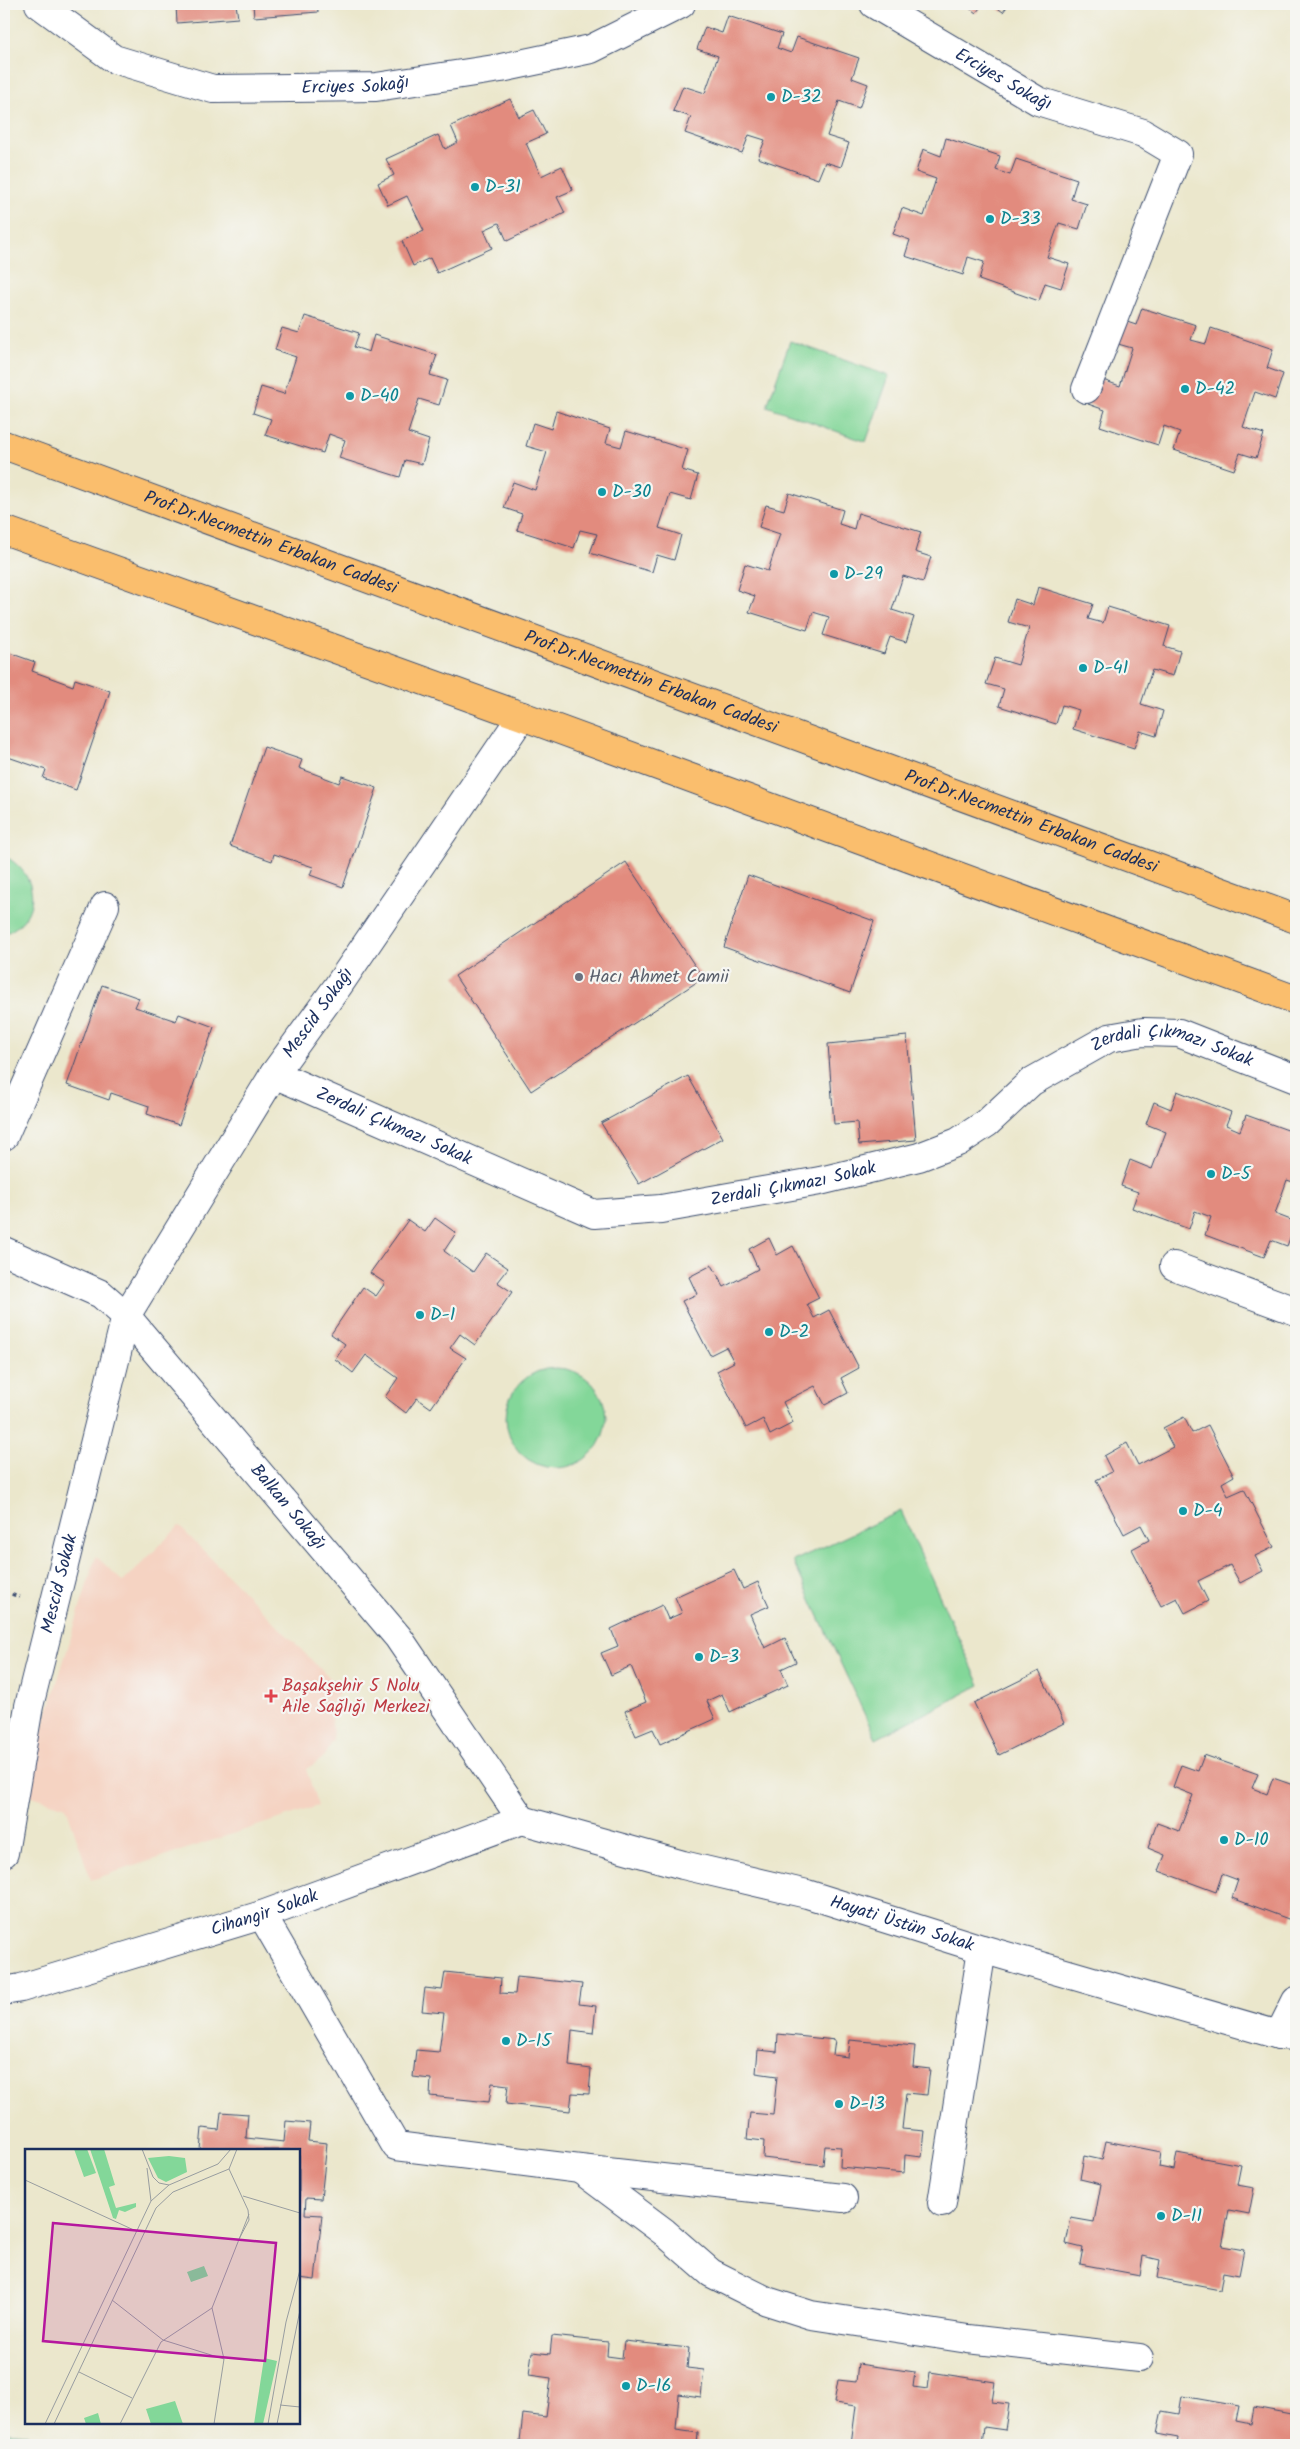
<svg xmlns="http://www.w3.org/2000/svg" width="1300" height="2449" font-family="Kalam,sans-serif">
	<rect width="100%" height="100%" fill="#f6f6f2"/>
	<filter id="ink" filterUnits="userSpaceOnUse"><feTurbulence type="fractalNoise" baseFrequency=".02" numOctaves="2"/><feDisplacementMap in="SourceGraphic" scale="10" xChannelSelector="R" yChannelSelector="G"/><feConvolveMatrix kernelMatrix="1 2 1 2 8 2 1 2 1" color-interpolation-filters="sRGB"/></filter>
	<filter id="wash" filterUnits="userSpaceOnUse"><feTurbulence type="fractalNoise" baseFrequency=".0096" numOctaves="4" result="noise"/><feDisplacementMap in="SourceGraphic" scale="20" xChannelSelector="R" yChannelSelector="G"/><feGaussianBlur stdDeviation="1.12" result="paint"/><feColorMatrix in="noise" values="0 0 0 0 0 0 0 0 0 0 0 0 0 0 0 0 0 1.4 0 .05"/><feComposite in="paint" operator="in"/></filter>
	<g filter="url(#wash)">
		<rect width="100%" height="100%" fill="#ebe7cc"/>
		<path fill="#f5d3c2" d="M179,1526L342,1691L326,1708L332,1722L333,1741L322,1759L306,1769L318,1806L91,1880L66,1807L23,1793L96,1556L123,1582Z"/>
		<path fill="#83d799" stroke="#4f837c" d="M790,341L889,376L866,442L767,406Z
			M4,856C39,873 43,918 4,934Z
			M506 1418a50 50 0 1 1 100 0a50 50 0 1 1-100 0Z
			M901,1511L980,1685L876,1739L793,1561Z
			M4,2432L28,2434L26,2445H4Z"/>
		<g id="blocks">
			<path fill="#e28b7e" d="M158,4H236L238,18L177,23L176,5L158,7Z
				M253,4H317L318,12L254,17Z
				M964,4H983L976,13Z
				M992,4H1009L1003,12Z
				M728,16L782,34L777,48L791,53L797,37L859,58L852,78L868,84L859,108L839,101L827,136L849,143L841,167L825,162L818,179L758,158L765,140L749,135L742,153L685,133L691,117L673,111L683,86L705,93L718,56L697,49L705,27L722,33Z
				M510,99L519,117L534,110L546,134L526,143L541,176L562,166L573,190L557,197L565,213L507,241L499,223L484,230L492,248L437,273L430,258L413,266L402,241L424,231L407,196L388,205L378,183L394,175L386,159L438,135L445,149L458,142L451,126Z
				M946,138L1000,156L996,170L1010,175L1016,159L1077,179L1071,199L1087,204L1079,229L1059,223L1047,257L1069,264L1061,288L1045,283L1039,301L979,280L984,262L968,257L963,275L905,256L910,240L893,234L902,208L924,216L936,179L916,172L923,149L941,156Z
				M1142,308L1196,325L1191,340L1206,344L1211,328L1273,349L1267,368L1283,374L1275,399L1255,392L1243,427L1264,434L1256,458L1240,453L1234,470L1174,450L1180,432L1164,426L1158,445L1100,426L1105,410L1088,404L1097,378L1120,386L1132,348L1111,342L1118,319L1136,325Z
				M305,316L359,333L354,347L369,352L374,335L437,355L430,375L447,380L439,405L419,399L408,433L429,440L422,464L405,460L400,477L339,458L345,440L329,434L323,453L265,435L271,419L253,413L261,387L284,394L296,357L275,350L282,328L299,333Z
				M556,411L610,429L606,443L621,447L626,431L688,450L682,470L698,475L691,500L670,494L659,528L681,535L674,560L657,555L652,572L590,553L597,534L580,530L574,548L517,530L522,514L504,508L513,482L535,490L547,452L526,446L533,423L551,429Z
				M789,493L843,510L839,524L854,529L858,513L921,532L915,552L931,557L923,582L903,576L892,610L914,617L906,642L890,637L884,654L823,635L829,617L813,612L807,630L749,612L755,596L737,590L745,564L768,571L780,534L759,527L766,505L784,510Z
				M1038,587L1093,604L1088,619L1103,623L1108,607L1170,626L1164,646L1180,651L1173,676L1152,670L1141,704L1163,711L1156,736L1140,731L1134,748L1073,729L1079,710L1062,705L1056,724L999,706L1004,689L986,684L995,658L1018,665L1029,628L1008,622L1015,599L1033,605Z
				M4,651L35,662L32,671L73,686L75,679L110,691L76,790L43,778L46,770L8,757L4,767Z
				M264,747L302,760L299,768L339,783L342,776L377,788L343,887L310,875L313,867L274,854L272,861L230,846Z
				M626,862L703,978L531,1091L455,976Z
				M748,875L874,921L850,993L724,947Z
				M102,985L139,998L135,1007L176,1021L179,1014L214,1027L179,1125L147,1114L149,1106L111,1093L109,1100L67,1085Z
				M907,1036L916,1140L859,1145L857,1122L834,1124L828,1044Z
				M688,1076L723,1138L639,1184L601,1123Z
				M1177,1091L1231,1112L1226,1125L1240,1131L1246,1115L1296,1133V1183L1287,1180L1275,1214L1296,1222L1287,1246L1271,1240L1264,1257L1205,1235L1211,1217L1195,1211L1189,1229L1132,1208L1138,1192L1121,1186L1130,1160L1152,1169L1166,1132L1146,1124L1154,1102L1171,1109Z
				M435,1218L456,1233L444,1251L473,1272L486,1253L508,1268L497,1282L512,1292L475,1345L460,1334L450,1348L466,1358L431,1408L417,1398L406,1413L385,1397L398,1378L366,1355L353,1373L335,1359L345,1344L331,1334L363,1287L376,1296L385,1283L370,1273L408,1220L425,1232Z
				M769,1238L777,1255L793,1246L819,1298L807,1304L814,1318L829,1310L859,1368L841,1378L848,1393L825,1405L815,1386L783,1402L793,1423L770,1435L763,1419L746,1428L717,1371L734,1362L726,1347L710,1355L682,1301L697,1294L689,1277L712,1265L724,1287L758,1269L749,1249Z
				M1184,1417L1192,1433L1208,1425L1234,1476L1222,1483L1228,1496L1244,1489L1274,1547L1255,1556L1263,1571L1240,1583L1230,1565L1198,1581L1208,1601L1185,1613L1177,1598L1161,1606L1132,1549L1149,1540L1141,1525L1124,1534L1096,1480L1112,1472L1104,1456L1127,1443L1138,1465L1173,1447L1163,1428Z
				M734,1570L743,1589L758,1582L769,1606L750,1614L765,1648L785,1638L796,1662L781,1669L788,1685L730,1712L722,1694L707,1701L715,1719L660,1744L653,1729L636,1736L625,1711L646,1702L631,1666L611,1675L601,1653L618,1646L611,1629L662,1605L668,1619L682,1613L675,1597Z
				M1039,1671L1064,1723L999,1755L974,1703Z
				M1204,1755L1258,1774L1252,1788L1267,1794L1273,1778L1296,1786V1908L1291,1920L1232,1898L1238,1880L1222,1874L1216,1892L1159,1871L1165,1855L1148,1848L1157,1823L1179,1831L1193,1795L1173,1787L1181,1765L1198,1771Z
				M445,1972L501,1978L500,1993L515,1994L517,1977L582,1984L579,2004L596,2006L593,2033L572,2030L569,2066L591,2069L589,2094L572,2093L570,2111L506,2104L508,2085L492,2083L489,2102L430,2096L431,2079L413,2077L416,2050L439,2052L444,2013L422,2011L425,1988L442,1990Z
				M778,2034L835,2040L833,2055L848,2057L850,2040L915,2046L913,2067L930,2069L927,2095L906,2093L902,2129L925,2131L922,2157L905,2155L904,2173L840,2167L841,2147L825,2146L823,2165L763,2158L764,2141L747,2139L750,2113L773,2115L777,2076L756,2073L758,2050L777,2052Z
				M221,2112L248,2114L246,2138L284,2142L286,2121L310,2123L308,2141L327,2143L321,2199L306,2198L305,2214L322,2215L315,2280L299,2278V2150H200L202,2128L219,2130Z
				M1106,2141L1161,2152L1159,2167L1174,2170L1177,2153L1241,2165L1237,2185L1254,2188L1249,2214L1229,2210L1222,2246L1244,2250L1239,2275L1223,2272L1220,2290L1157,2278L1160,2260L1143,2256L1140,2275L1080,2264L1083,2248L1066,2244L1071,2218L1094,2222L1101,2184L1080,2179L1084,2156L1102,2160Z
				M552,2336L608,2342L607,2356L622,2358L624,2341L689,2348L687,2368L704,2370L701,2397L679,2394L676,2430L698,2433L697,2445H538V2443L520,2441L523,2414L546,2417L551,2378L529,2375L532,2352L550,2354Z
				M858,2364L915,2372L913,2387L928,2389L930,2372L995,2382L992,2402L1009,2404L1005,2430L984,2427L982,2445H851L856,2406L834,2403L838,2380L856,2382Z
				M1182,2396L1239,2406L1236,2421L1251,2424L1254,2407L1296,2415V2445H1177L1178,2438L1157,2434L1162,2411L1179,2414Z
				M827,2441L845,2444V2445H826Z"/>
		</g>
	</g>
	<g filter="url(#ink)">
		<use href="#blocks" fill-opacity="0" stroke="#3a4b6e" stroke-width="1"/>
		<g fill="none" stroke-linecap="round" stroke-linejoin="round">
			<g stroke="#3a4b6e" stroke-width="30">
				<g id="minor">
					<path id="s1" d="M39,4L114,59L213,89L376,87L501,68L591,49L681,4"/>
					<path id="s2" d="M874,4L1038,101L1143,133L1178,154L1086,389"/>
					<path id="s3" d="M274,1074L594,1214L661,1209L820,1181L919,1157L958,1142L987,1123L1031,1082L1109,1038L1143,1032L1179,1033L1296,1079"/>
					<path d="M4,1136L105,906"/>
					<path id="s4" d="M4,1251L101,1294L126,1316L398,1637L522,1820"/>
					<path d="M1174,1266L1296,1311"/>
					<path id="s5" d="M522,1820L683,1865L807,1894L982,1949L1279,2035L1296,2036"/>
					<path id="s6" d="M4,1853L29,1706L126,1316L274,1074L338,986L522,716"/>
					<path d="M262,1915L396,2146L580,2169L843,2198"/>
					<path id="s7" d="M4,1991L21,1988L262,1915L522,1820"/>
					<path d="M1279,2035L1296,2001"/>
					<path d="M581,2170L664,2232L711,2273L767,2301L811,2315L968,2339L1139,2358"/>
					<path d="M942,2203L982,1949"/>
				</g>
			</g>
			<g stroke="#3a4b6e" stroke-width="30">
				<g id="major">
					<path id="s8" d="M4,445L1296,919"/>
					<path d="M4,530L522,716L1296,1000"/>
				</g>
			</g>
			<path stroke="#3a4b6e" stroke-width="3" stroke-dasharray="4 4" stroke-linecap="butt" d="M4,1592L20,1597"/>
			<use href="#minor" stroke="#fff" stroke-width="28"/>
			<use href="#major" stroke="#fabe6d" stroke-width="28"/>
		</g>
	</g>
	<g fill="#0f9aa8" stroke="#f6f6f2" stroke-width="2">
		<circle cx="771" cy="97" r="5"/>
		<circle cx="475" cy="187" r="5"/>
		<circle cx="990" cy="219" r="5"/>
		<circle cx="1185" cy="389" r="5"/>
		<circle cx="350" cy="396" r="5"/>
		<circle cx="602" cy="492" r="5"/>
		<circle cx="834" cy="574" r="5"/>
		<circle cx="1083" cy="668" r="5"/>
		<circle cx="1211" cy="1174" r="5"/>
		<circle cx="420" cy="1315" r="5"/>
		<circle cx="769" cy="1332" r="5"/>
		<circle cx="1183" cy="1511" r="5"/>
		<circle cx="699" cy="1657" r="5"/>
		<circle cx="1224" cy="1840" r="5"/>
		<circle cx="506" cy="2041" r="5"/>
		<circle cx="839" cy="2104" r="5"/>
		<circle cx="1161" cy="2216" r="5"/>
		<circle cx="626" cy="2386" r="5"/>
	</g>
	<circle fill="#6b7280" stroke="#f6f6f2" stroke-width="2" cx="579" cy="977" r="5"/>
	<path fill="#e0444e" stroke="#f6f6f2" stroke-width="2" d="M268.5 1688.5h5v5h5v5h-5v5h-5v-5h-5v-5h5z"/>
	<g text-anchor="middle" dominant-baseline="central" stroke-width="4.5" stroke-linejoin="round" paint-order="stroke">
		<g font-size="18" fill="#1b2f5e" stroke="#f6f6f2">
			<text stroke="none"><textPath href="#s2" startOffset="150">Erciyes Sokağı</textPath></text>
			<text stroke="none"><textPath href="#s1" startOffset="339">Erciyes Sokağı</textPath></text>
			<text stroke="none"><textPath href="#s8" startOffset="284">Prof.Dr.Necmettin Erbakan Caddesi</textPath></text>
			<text stroke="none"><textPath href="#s8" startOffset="689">Prof.Dr.Necmettin Erbakan Caddesi</textPath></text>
			<text stroke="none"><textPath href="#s8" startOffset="1094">Prof.Dr.Necmettin Erbakan Caddesi</textPath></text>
			<text stroke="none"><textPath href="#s6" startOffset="910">Mescid Sokağı</textPath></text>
			<text stroke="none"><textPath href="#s3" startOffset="971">Zerdali Çıkmazı Sokak</textPath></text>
			<text stroke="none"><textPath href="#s3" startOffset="131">Zerdali Çıkmazı Sokak</textPath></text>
			<text stroke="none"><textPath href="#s3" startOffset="551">Zerdali Çıkmazı Sokak</textPath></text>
			<text stroke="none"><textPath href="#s4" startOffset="390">Balkan Sokağı</textPath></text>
			<text stroke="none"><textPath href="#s6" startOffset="275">Mescid Sokak</textPath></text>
			<text stroke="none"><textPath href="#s7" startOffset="272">Cihangir Sokak</textPath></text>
			<text stroke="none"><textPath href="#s5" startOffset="394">Hayati Üstün Sokak</textPath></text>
		</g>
		<g font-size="18" fill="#0d838f" stroke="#f6f6f2" text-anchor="start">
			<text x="781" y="97">D-32</text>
			<text x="485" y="187">D-31</text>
			<text x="1000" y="219">D-33</text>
			<text x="1195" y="389">D-42</text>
			<text x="360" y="396">D-40</text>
			<text x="612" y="492">D-30</text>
			<text x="844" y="574">D-29</text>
			<text x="1093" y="668">D-41</text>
			<text x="1221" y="1174">D-5</text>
			<text x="430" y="1315">D-1</text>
			<text x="779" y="1332">D-2</text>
			<text x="1193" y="1511">D-4</text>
			<text x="709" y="1657">D-3</text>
			<text x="1234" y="1840">D-10</text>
			<text x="516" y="2041">D-15</text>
			<text x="849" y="2104">D-13</text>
			<text x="1171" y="2216">D-11</text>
			<text x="636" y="2386">D-16</text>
		</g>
		<g font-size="18" fill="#5b616d" stroke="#f6f6f2" text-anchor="start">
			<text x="589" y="977">Hacı Ahmet Camii</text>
		</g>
		<g font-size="18" fill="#be3a42" stroke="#f6f6f2" text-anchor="start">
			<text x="282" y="1686">Başakşehir 5 Nolu<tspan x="282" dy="21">Aile Sağlığı Merkezi</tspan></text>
		</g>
	</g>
	<g transform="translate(25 2149)">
		<rect width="275" height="275" fill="#ebe7cc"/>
		<path d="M49,0H62L71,24L59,28ZM65,0H79L90,36L84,38L91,59L111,54V58L100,63L94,61L91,70L88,69ZM144,7L160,9L162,23L141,33L133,29L123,9ZM179,117L183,127L166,133L162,123ZM239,209L252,212L238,275H229ZM150,252L158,275H126L121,260ZM73,264L76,275H61L59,269Z" fill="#83d799"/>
		<path fill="none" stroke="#989da0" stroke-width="1" d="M117,0L128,28L134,34L144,36M122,19L126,52M204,20L223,61L224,71L213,92M0,31L111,82M218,47L275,64M87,151L138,191L199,210M187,159L199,210L189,275M187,159L224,65M54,223L107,249M255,256L275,258M20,275L126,52L144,36L193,15L206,0M29,275L131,59L148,43L204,20L212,0M95,275L136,193L187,159M243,275L261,173L275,121M252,275L275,161"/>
		<path fill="#b5179e" fill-opacity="0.15" stroke="#b5179e" stroke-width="2.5" d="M28,74L251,94L240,212L18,192Z"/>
		<rect width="275" height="275" fill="none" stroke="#1b2f5e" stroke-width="2.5"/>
	</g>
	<rect width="1300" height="2449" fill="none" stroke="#f6f6f2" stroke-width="20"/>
</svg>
